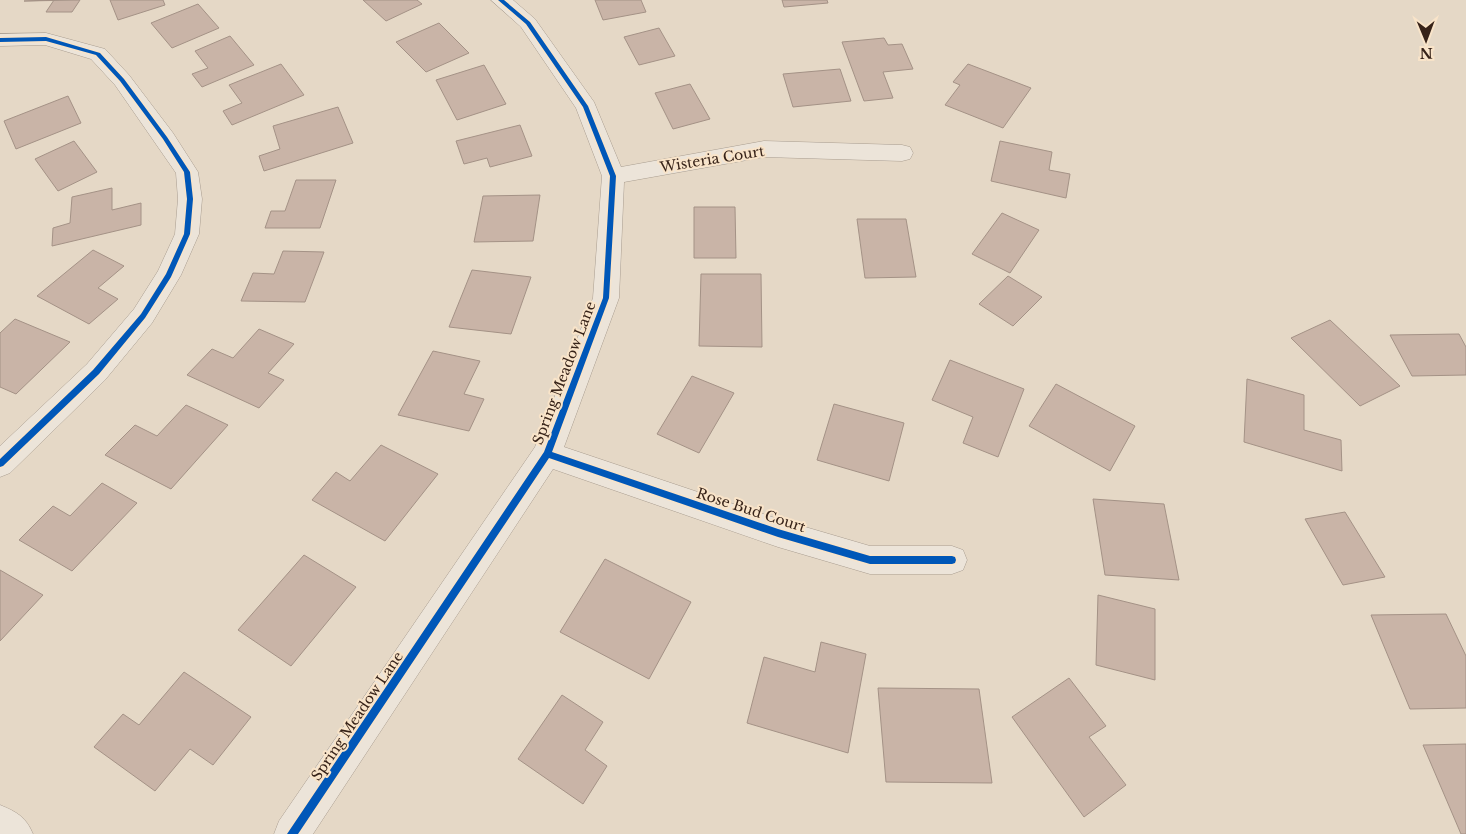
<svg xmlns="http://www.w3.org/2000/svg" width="1466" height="834" font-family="'Libre Baskerville',serif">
	<rect width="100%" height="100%" fill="#e5d8c6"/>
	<path fill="#c9b4a7" stroke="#a49286" d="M54,0L24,1L80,0L72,12H46Z
		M110,0H163L165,5L118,20Z
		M363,0H417L422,4L386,21Z
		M595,0H641L646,12L603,20Z
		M782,0H827L828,3L784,7Z
		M198,4L219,28L172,48L151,23Z
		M439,23L469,53L426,72L396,42Z
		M659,28L675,56L639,65L624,37Z
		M230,36L254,65L202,87L192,74L208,68L195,51Z
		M884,38L888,45L902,44L913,69L883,72L893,98L864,101L842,42Z
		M281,64L304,95L232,125L223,111L242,103L229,85Z
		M968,64L1031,88L1003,128L945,105L960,85L953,82Z
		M484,65L506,104L457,120L436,80Z
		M840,69L851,101L793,107L783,74Z
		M690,84L710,119L673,129L655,93Z
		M68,96L81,123L16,149L4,121Z
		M338,107L353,143L264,171L259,156L280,149L273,126Z
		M520,125L532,156L490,167L487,158L464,164L456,141Z
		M74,141L97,172L58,191L35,159Z
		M1000,141L1052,152L1049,170L1070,174L1066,198L991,181Z
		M296,180H336L320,228H265L271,211H285Z
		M112,188V210L141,203V225L52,246L53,228L70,223L72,197Z
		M540,195L533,241L474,242L483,196Z
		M694,207H735L736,258H694Z
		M1002,213L1039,230L1010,273L972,254Z
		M857,219H906L916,277L865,278Z
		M93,250L124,266L98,288L118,299L89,324L37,296Z
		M283,251L324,252L305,302L241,301L253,273L274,274Z
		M472,270L531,277L511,334L449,327Z
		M701,274H761L762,347L699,346Z
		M1008,276L1042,297L1013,326L979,304Z
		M15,319L70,342L16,394L0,387V333Z
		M1330,320L1400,386L1360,406L1291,338Z
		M259,329L294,344L268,373L284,380L259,408L187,375L212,349L233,358Z
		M1459,334L1466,347V375L1412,376L1390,335Z
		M433,351L480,361L464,394L484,399L469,431L398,415Z
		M950,360L1024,389L998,457L963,443L973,417L932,400Z
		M692,376L734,393L699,453L657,434Z
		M1247,379L1304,395V430L1341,440L1342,471L1244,442Z
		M1056,384L1135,426L1110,471L1029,426Z
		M834,404L904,423L889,481L817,460Z
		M186,405L228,425L171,489L105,455L135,425L157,436Z
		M381,445L438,474L385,541L312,500L336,472L350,481Z
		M102,483L137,503L72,571L19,540L53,506L70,516Z
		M1093,499L1164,504L1179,580L1105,575Z
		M1345,512L1385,577L1343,585L1305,519Z
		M304,555L356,587L291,666L238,630Z
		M605,559L691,602L649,679L560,632Z
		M0,570L43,595L0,641Z
		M1098,595L1155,609V680L1096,665Z
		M1446,614L1466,656V708L1410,709L1371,615Z
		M821,642L866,654L848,753L747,723L764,657L815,672Z
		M184,672L251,717L213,765L190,749L155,791L94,747L123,714L139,725Z
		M1069,678L1106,726L1089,737L1126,785L1084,817L1012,717Z
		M878,688L979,689L992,783L886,782Z
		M562,695L603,722L585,750L607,766L583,804L518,759Z
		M1466,744V834H1461L1423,745Z"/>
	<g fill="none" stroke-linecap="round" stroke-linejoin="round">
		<g stroke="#a99d90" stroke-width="1">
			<path id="minor" d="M491,0H513L535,19L594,102L621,167L764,141L902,145L910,147L913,153L910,159L902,161L764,157L624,182L619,298L564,447L778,519L870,546H952L963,550L967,560L963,570L952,574H870L778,547L553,469L313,834H274L279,821L535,447L593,298L602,176L576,108L521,27Z
				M46,33L105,49L129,75L173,133L198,172L202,199L199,234L181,275L152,323L105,380L10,473L0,477V446L87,364L134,309L158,271L175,234L178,199L176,173L115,85L91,59L45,45L0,46V34Z
				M0,805C17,812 26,817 33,834H0Z"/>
		</g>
		<use href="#minor" fill="#ece4d9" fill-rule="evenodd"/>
		<g stroke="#f9e4c9" stroke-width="3">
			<path id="cycleway" d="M498,0H504L530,22L588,106L616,176L609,298L552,452L778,529L870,556H952L955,557L956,560L955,563L952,564H870L778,537L549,458L298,834H287L544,452L603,298L610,176L583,107L526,24Z
				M46,37L100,53L124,79L167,137L190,172L193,199L190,234L171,277L145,318L99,374L3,466L0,467V459L93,370L141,314L166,274L184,234L187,199L184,172L163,139L120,81L96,55L46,41L0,42V38Z"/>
		</g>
		<use href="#cycleway" fill="#0057b8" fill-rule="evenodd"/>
	</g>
	<g text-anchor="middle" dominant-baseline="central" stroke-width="4" stroke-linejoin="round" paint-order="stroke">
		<g font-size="14" fill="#372319" stroke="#f9e4c9">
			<text transform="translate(712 159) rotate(-9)">Wisteria Court</text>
			<text transform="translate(564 373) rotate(-69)">Spring Meadow Lane</text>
			<text transform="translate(751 510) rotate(18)">Rose Bud Court</text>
			<text transform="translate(357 716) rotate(-56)">Spring Meadow Lane</text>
		</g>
	</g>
	<g transform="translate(1426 40) rotate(179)" stroke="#f9e4c9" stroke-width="4" paint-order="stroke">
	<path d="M0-4L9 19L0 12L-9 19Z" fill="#372319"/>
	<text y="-8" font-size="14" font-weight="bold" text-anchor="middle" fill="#372319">N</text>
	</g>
</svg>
